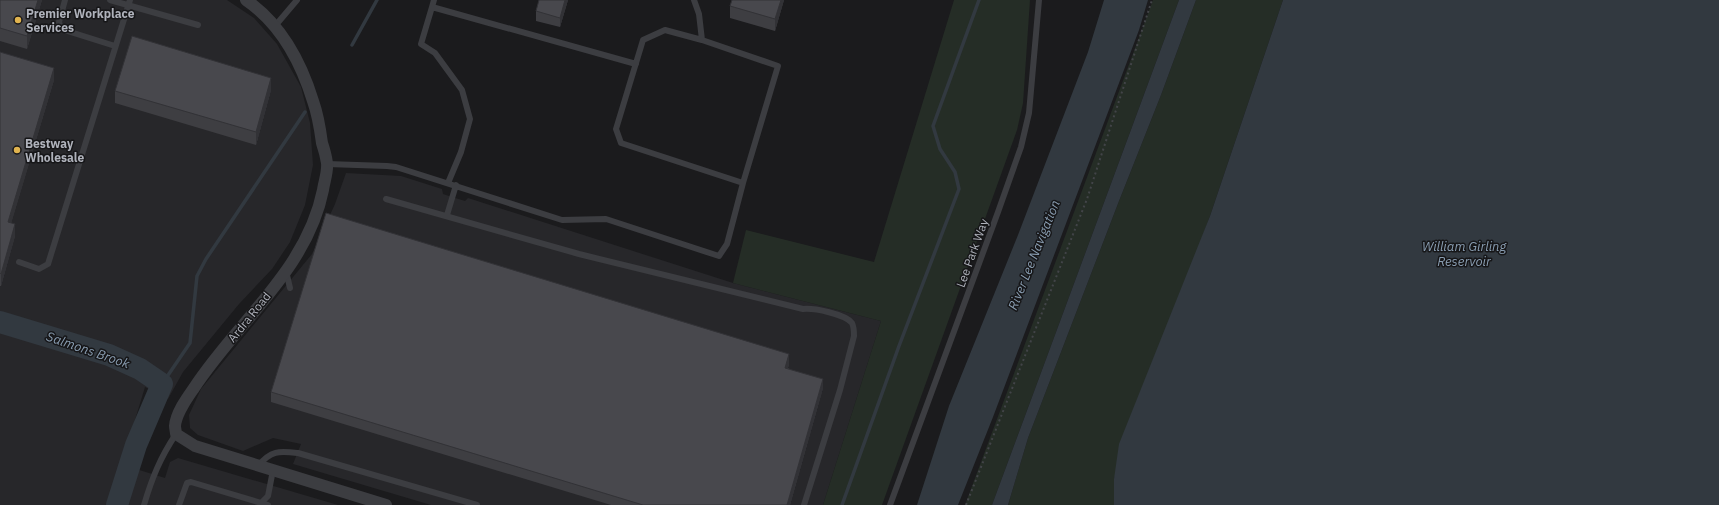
<svg xmlns="http://www.w3.org/2000/svg" width="1719" height="505" font-family="'IBM Plex Sans',sans-serif">
	<rect width="100%" height="100%" fill="#1b1b1d"/>
	<path fill="#27272a" d="M0,0H227L254,18L277,44L301,87L310,123L313,165L305,205L290,242L272,269L239,304L183,372L168,399L145,387L109,505H0Z
		M346,173L401,176L442,189L443,194L452,197L465,201L468,198L733,283L881,321L823,505H431L293,464L301,444L273,438L243,451L198,435L190,428L189,415L201,389L312,254L335,204Z
		M178,458L338,505H125L136,469L165,478L170,462Z"/>
	<path fill="#252d26" d="M954,0H1030L1023,103L1017,130L882,505H823L881,321L733,283L746,230L874,262Z
		M1153,0H1179L992,505H965Z
		M1196,0H1283L1210,216L1114,479V505H1008L1028,438L1119,201L1161,95Z"/>
	<path fill="#323940" d="M1104,0H1148L1139,30L993,417L958,505H917L949,406L1018,235L1088,52Z
		M1179,0H1196L1161,95L1119,201L1028,438L1008,505H992Z
		M1283,0H1719V505H1114V479L1119,444L1210,216Z"/>
	<g fill="none" stroke-linecap="round" stroke-linejoin="round">
		<path stroke="#323940" stroke-width="3.5" d="M352,45L377,0
			M162,384L190,343L197,276L206,259L305,112
			M842,505L899,346L959,189L955,172L940,149L933,126L979,0"/>
		<path stroke="#323940" stroke-width="22" d="M0,322L109,355L140,369L162,384L136,445L117,505"/>
		<path stroke="#424448" stroke-width="2" stroke-dasharray="2 3" stroke-linecap="butt" d="M966,505L1087,199L1152,0"/>
		<path stroke="#3c3d41" stroke-width="6" d="M65,0L59,22L61,29L115,46
			M110,0L198,25
			M434,0L432,7L636,64
			M432,7L421,44L435,53L462,90L470,119L461,152L448,183
			M275,26L297,0
			M702,40L778,66L743,183
			M327,164L387,166L396,167L562,220L606,219L719,256L727,244L743,183L621,143L616,129L643,40L665,30L702,40L699,14L694,0
			M386,199L579,254L803,309C814,308 845,314 852,323C854,327 854,331 854,336L840,390L804,505
			M447,215L456,185
			M19,262L39,269L48,264L130,0
			M286,271L290,288
			M258,466C271,450 279,451 298,453L477,505
			M261,503L268,496L273,470
			M144,505C152,478 160,458 176,434
			M179,505L187,483L191,482L268,505
			M890,505L998,212L1021,147L1029,113L1039,0"/>
		<path stroke="#3c3d41" stroke-width="12" d="M246,0C281,24 301,62 313,101C318,115 320,128 322,143C324,149 326,156 327,163C328,172 324,182 323,190C307,270 237,322 194,388C187,398 176,413 175,426C175,428 176,432 176,434L195,446L386,505"/>
	</g>
	<path fill="#3e3e42" d="M0,0H42L27,49L0,41Z
		M568,0L560,27L536,21V11Z
		M784,0L775,31L730,18V6Z
		M0,52L54,80L11,223L15,236L1,286H0Z
		M271,90L256,145L115,103V91Z
		M789,364L788,368L823,388L790,505H611L271,402V392Z"/>
	<path fill="#323236" d="M38,0H42L27,49V36Z
		M565,0H568L560,27V18Z
		M781,0H784L775,31V19Z
		M54,68V80L8,234V222Z
		M271,78V90L256,145V132Z
		M15,224V236L1,286V274Z
		M789,354V364L785,377V368Z
		M823,379V388L790,505H787Z"/>
	<path fill="#48484d" stroke="#323236" d="M0,0H38L27,36L0,28Z
		M539,0H565L560,18L536,11Z
		M732,0H781L775,19L730,6Z
		M132,36L271,78L256,132L115,91Z
		M0,52L54,68L8,222L15,224L1,274L0,273Z
		M326,213L789,354L785,368L823,379L787,505H643L271,392Z"/>
	<g fill="#e0b34f" stroke="#161618" stroke-width="1.5">
		<circle cx="18" cy="20" r="4"/>
		<circle cx="17" cy="150" r="4"/>
	</g>
	<g text-anchor="middle" dominant-baseline="central" stroke-width="3" stroke-linejoin="round" paint-order="stroke">
		<g font-size="12" font-weight="bold" fill="#afb2bb" stroke="#161618" text-anchor="start">
			<text x="26" y="13">Premier Workplace<tspan x="26" dy="14">Services</tspan></text>
			<text x="25" y="143">Bestway<tspan x="25" dy="14">Wholesale</tspan></text>
		</g>
		<g font-size="12" fill="#afb2bb" stroke="#161618">
			<text transform="translate(972 253) rotate(-70)">Lee Park Way</text>
			<text transform="translate(249 317) rotate(-51)">Ardra Road</text>
		</g>
		<g font-size="13" font-style="italic" fill="#8a9eb2" stroke="#161618">
			<text x="1464" y="246">William Girling<tspan x="1464" dy="15">Reservoir</tspan></text>
			<text transform="translate(1034 255) rotate(-68)">River Lee Navigation</text>
			<text transform="translate(88 350) rotate(19)">Salmons Brook</text>
		</g>
	</g>
</svg>
